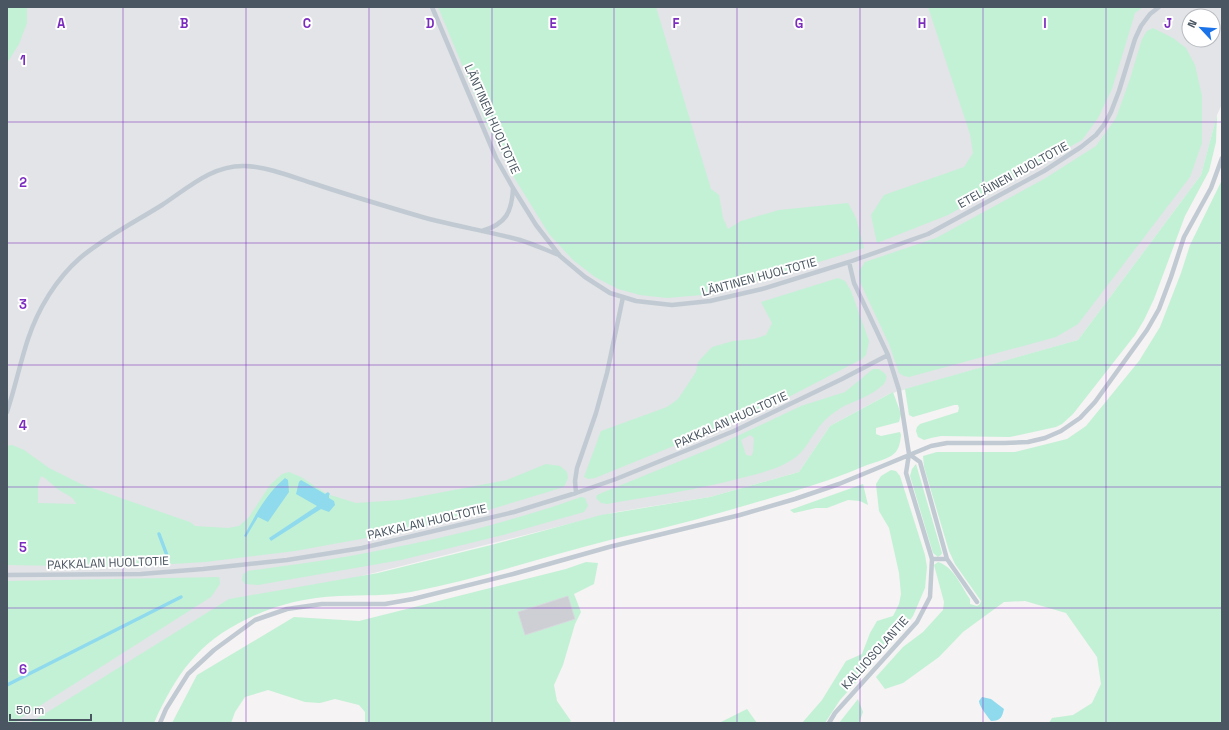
<svg xmlns="http://www.w3.org/2000/svg" width="1229" height="730" font-family="'Space Grotesk',sans-serif">
	<rect width="100%" height="100%" fill="#f5f3f3"/>
	<path fill="#e2e4e7" fill-rule="evenodd" d="M7,7H1222V104L1217,115L1201,175L1078,340L889,394L830,426L799,472L710,497L616,512L230,609L50,723H7ZM1189,16H1213V40H1189Z"/>
	<path fill="#c3f1d5" fill-rule="evenodd" d="M7,7H29L27,8V23L19,44L7,63Z
		M438,7H656L711,189L719,195L723,218L728,229L741,221L779,210L848,203L856,218L864,248L732,289L702,295L667,298L640,295L618,289L595,277L573,260L549,234L515,179L487,125Z
		M928,7H1143L1135,13L1112,89L1098,118L1082,140L948,215L877,243L871,215L884,195L964,167L973,153L970,134Z
		M1153,28L1173,38L1186,48L1195,65L1202,96V143L1190,177L1078,324L1056,337L909,377L904,376L899,373L889,344L860,282L859,271L865,262L936,238L1044,179L1096,146L1116,118L1130,79L1142,39L1147,31Z
		M1217,115L1216,142L1209,171L1185,216L1154,299L1144,320L1135,335L1073,414L1062,424L1056,427L1010,437L941,436L931,438L924,440L918,437L916,431L917,427L920,424L958,412L959,408L958,405H954L913,417L909,415L905,389L1078,340L1201,175Z
		M1222,180V723H1049L1052,718L1073,715L1092,703L1101,684L1097,657L1066,613L1025,601L1004,602L963,632L939,657L903,683L885,689L876,677L903,647L923,632L943,610L944,602L934,565L938,562C954,567 961,586 970,599V604L977,606L980,604L981,601L955,564L949,551L924,467L923,456L937,452H1015L1067,439L1086,426L1139,361L1160,327L1181,273L1190,245Z
		M838,278L845,281L851,291L869,341L866,355L862,359L775,404L763,406L740,419L595,478L588,479L584,477L601,431L667,407L678,399L696,372L698,362L712,347L733,341L754,339L766,335L772,323L761,302Z
		M873,369H879C881,371 885,373 886,375C891,388 853,402 844,406C834,412 823,420 817,430C810,438 806,449 797,456C781,469 760,473 741,478C697,490 652,496 607,504L601,503L596,498L597,495L604,492L712,448L801,406L845,392ZM750,435L754,438L753,453L751,456L746,455L741,440Z
		M893,392L901,414L899,422L876,428V434L881,436L900,432L901,435C900,444 899,451 891,456C884,460 875,462 867,465C841,476 815,485 788,493C744,506 700,519 655,530C640,533 624,536 610,540C543,557 478,579 411,592C387,596 363,595 339,596C304,598 278,604 247,619C198,642 175,676 154,723H30L229,599L378,573L495,544L601,515L710,497L799,472L830,426Z
		M12,445L24,450L49,468L81,484L178,518L190,522L195,526L228,528L239,526L249,517L270,485L282,474L289,472L301,477L327,494L356,503L401,500L507,480L546,464L560,466L567,472L568,478L564,487L462,518L377,536L295,551L205,562L121,567L7,565V446ZM41,476C49,480 53,486 59,490C67,495 73,496 76,504L38,503V485Z
		M916,464L942,553L941,555L938,557L933,553L910,476L912,469Z
		M891,470L896,471L900,476L925,555L927,567L925,588L913,616L901,632L884,644L869,668L840,700L825,723H802L822,700L846,661L862,654L870,633L877,621L893,616L899,604L901,594L899,573L889,528L879,511L876,484L881,476Z
		M863,484L868,505L860,501L848,500L827,508H816L794,513L790,510Z
		M581,497L585,498L588,506L584,512L503,535L401,560L258,585L245,584L242,580L243,574L248,571C282,566 317,562 350,556C428,542 506,524 581,497Z
		M586,562L598,563L594,584L574,594L581,612L575,624L563,665L554,685L557,701L571,721L568,723H365V712L359,705L335,699L320,703L305,702L268,690L245,697L235,712L231,723H172L197,675L294,617L359,621L566,569Z
		M219,577L220,584L211,597L19,719L16,723H7V581Z
		M858,699L863,712L859,723H839Z
		M747,709L757,723H719Z"/>
	<path fill="#90daee" d="M285,478L288,480L289,492L268,522L258,517L246,537L244,536C255,515 267,493 285,478Z
		M301,480L325,494L328,492L330,494L329,495V498L334,501L335,505L329,512L321,509L271,541L269,538L317,506L296,494L299,482Z
		M982,697L991,699L1004,709C1002,717 1001,721 991,721C988,717 979,706 979,701Z"/>
	<g fill="none" stroke-linecap="round" stroke-linejoin="round">
		<path stroke="#90daee" stroke-width="3.5" d="M159,534L168,558
			M7,685L181,597"/>
	</g>
	<path fill="#cdcfd5" stroke="#d7d9de" d="M568,596L575,619L525,635L518,612Z"/>
	<g fill="none" stroke-linecap="round" stroke-linejoin="round">
		<path stroke="#c1cad2" stroke-width="4.5" d="M432,7L496,158L513,188L536,225L560,256L585,277L610,293L636,301L672,305L710,301L762,289L849,262L928,234L1044,171L1081,147L1096,135L1104,125L1111,112L1119,91L1135,39L1141,26L1150,14L1159,7
			M482,231C506,224 512,212 513,188
			M7,412C15,388 20,363 28,339C38,309 56,279 80,258C105,237 135,222 162,205C188,188 212,165 245,166C268,167 290,176 312,183C345,194 378,204 412,214C447,225 484,230 520,240C533,244 546,250 559,255
			M909,454L920,462L947,559
			M576,493L575,481L577,468L596,413L607,373L623,297
			M932,559H947L977,602
			M7,575L141,574L203,569L287,560L362,548L514,512L576,493L616,479L734,431L842,379L888,355
			M160,723L166,709L188,674L214,650L255,620L287,609L322,604H385L413,599L513,574L609,547L740,515L795,499L839,484L931,446L947,443H1004L1028,442L1045,438L1061,431L1080,418L1095,402L1147,330L1159,309L1171,277L1184,237L1211,188L1222,158
			M829,723L835,713L917,622L930,597L932,559L906,473L909,454L899,390L888,355L854,283L849,262"/>
	</g>
	<path fill="none" stroke="#7b2cbf" stroke-width="1" stroke-opacity="0.55" d="M123,7V723M246,7V723M369,7V723M492,7V723M614,7V723M737,7V723M860,7V723M983,7V723M1106,7V723M7,122H1222M7,243H1222M7,365H1222M7,487H1222M7,608H1222"/>
	<g text-anchor="middle" dominant-baseline="central" stroke-width="4" stroke-linejoin="round" paint-order="stroke">
		<g font-size="12" fill="#4a5661" stroke="#fff">
			<text transform="translate(492 119) rotate(66)">LÄNTINEN HUOLTOTIE</text>
			<text transform="translate(1013 175) rotate(-29)">ETELÄINEN HUOLTOTIE</text>
			<text transform="translate(759 277) rotate(-15)">LÄNTINEN HUOLTOTIE</text>
			<text transform="translate(731 420) rotate(-24)">PAKKALAN HUOLTOTIE</text>
			<text transform="translate(427 522) rotate(-13)">PAKKALAN HUOLTOTIE</text>
			<text transform="translate(108 563) rotate(-2)">PAKKALAN HUOLTOTIE</text>
			<text transform="translate(875 653) rotate(-48)">KALLIOSOLANTIE</text>
		</g>
	</g>
	<g font-size="13" text-anchor="middle" font-weight="bold" fill="#7b2cbf" stroke="#fff" stroke-width="4" stroke-linejoin="round" paint-order="stroke">
		<text x="61" y="28">A</text>
		<text x="184" y="28">B</text>
		<text x="307" y="28">C</text>
		<text x="430" y="28">D</text>
		<text x="553" y="28">E</text>
		<text x="676" y="28">F</text>
		<text x="799" y="28">G</text>
		<text x="922" y="28">H</text>
		<text x="1045" y="28">I</text>
		<text x="1168" y="28">J</text>
		<text x="23" y="65">1</text>
		<text x="23" y="187">2</text>
		<text x="23" y="309">3</text>
		<text x="23" y="430">4</text>
		<text x="23" y="552">5</text>
		<text x="23" y="674">6</text>
	</g>
	<rect width="1229" height="730" fill="none" stroke="#4a5661" stroke-width="16"/>
	<g transform="translate(1201 28) rotate(296)"><circle r="19" fill="#ffffff" stroke="#b7bbc0"/>
	<path d="M0-3L7 15L0 10L-7 15Z" fill="#1a73e8"/>
	<text y="-6" font-size="11" font-weight="bold" text-anchor="middle" fill="#4a5661">N</text>
	</g>
	<path d="M10 714v6h81v-6" fill="none" stroke="#4a5661" stroke-width="2"/>
	<text x="16" y="714" font-size="12" fill="#4a5661" stroke="#ffffff" stroke-width="3" paint-order="stroke">50 m</text>
</svg>
